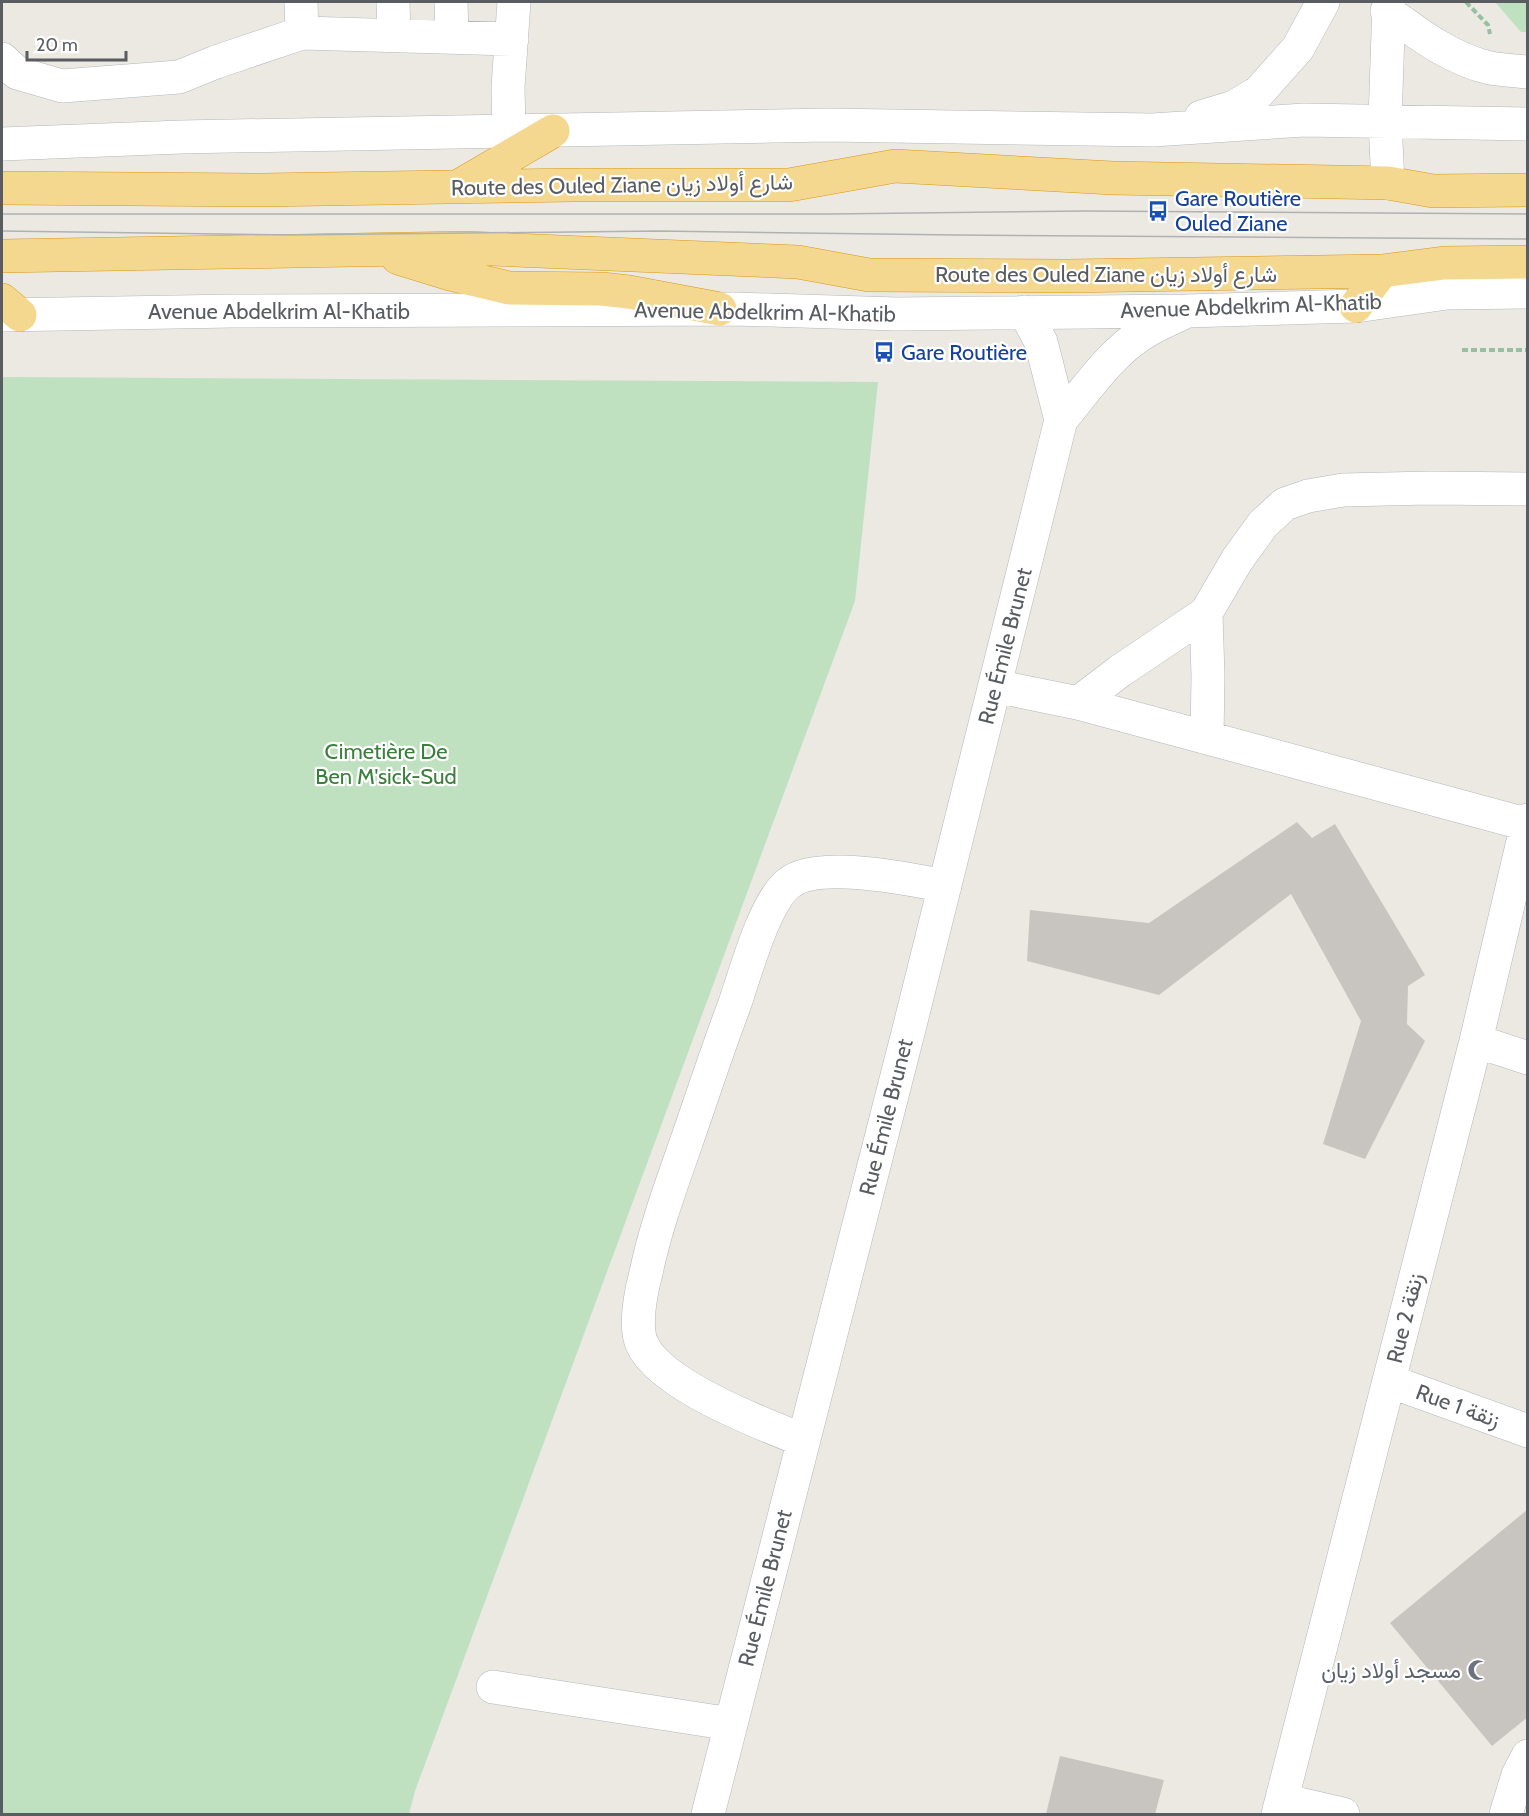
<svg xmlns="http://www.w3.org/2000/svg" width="1529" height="1816" font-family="Cabin,Vazirmatn,sans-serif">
	<rect width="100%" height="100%" fill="#ebe9e1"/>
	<path fill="#bfe1bf" d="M1495,2H1527V32H1521Z
		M2,377L878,382L855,601L415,1791L409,1814H2Z"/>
	<path fill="#c8c5c0" d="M1297,822L1312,838L1335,824L1425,975L1408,986L1407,1024L1425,1041L1365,1159L1323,1144L1361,1021L1291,894L1159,995L1027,961L1030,910L1149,923Z
		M1528,1509V1717L1492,1746L1390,1623Z
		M1060,1756L1164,1780L1155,1814H1046Z"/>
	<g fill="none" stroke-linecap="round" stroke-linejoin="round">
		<g stroke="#b3b7bb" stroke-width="34">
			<path id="minor" d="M301,2L302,33
				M393,2L394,35
				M451,2L452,37
				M1387,11C1418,34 1451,59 1490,68C1502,70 1515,71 1528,72
				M2,59L17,73L62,86L179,77L216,62L302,33L512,39
				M1201,117L1234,107L1259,92L1298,48L1323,2
				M509,131L508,87L514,2
				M2,144L181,137L828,125L1153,130L1304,120L1528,124
				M1388,183L1385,122L1389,2
				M1025,312L1041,342L1061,420
				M2,315L233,311L735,309L896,314L1187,311L1356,306L1447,293L1528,292
				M1206,613L1208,676L1207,737
				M995,686L1078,703L1526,824
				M1078,703L1120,671L1206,613L1237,560L1263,524L1285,504L1308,496L1343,490L1430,488L1528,489
				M1476,1041L1528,1058
				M1389,1381L1528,1431
				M803,1440C762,1424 660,1385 642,1344C634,1326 641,1292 646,1273C655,1229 671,1186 686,1143C702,1097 717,1051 734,1006C745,975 764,902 789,883C818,860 910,879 945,886
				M493,1687L731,1724
				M1282,1800L1343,1814
				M708,1814L909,1029L1061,420C1086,390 1111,352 1145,332C1158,324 1173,318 1187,311
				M1278,1814L1476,1041L1528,820
				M1506,1814L1518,1775L1528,1756"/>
		</g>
		<g stroke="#db9711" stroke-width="34">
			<path id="highway" d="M459,186L553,131
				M2,188L263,190L573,185H789L895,166L1113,178L1388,183L1433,191L1528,190
				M2,256L466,248L798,262L869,275L1068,276L1382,271L1444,263L1528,262
				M398,258L450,274L509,288L602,289L629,292L720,309
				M2,300L20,315
				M1356,306L1382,271"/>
		</g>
		<path stroke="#97bfa2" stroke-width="4" stroke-dasharray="6 3" stroke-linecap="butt" d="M1466,2L1488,25L1490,34
			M1462,350H1528"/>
		<use href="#minor" stroke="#fff" stroke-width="33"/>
		<use href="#highway" stroke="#f4d88f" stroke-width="33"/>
		<path stroke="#b0b1b1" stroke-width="1.5" d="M2,214H831L1084,211L1528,214
			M2,231L289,235L658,231L956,235L1528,239"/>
	</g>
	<defs>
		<g id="bus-bare" transform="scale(1.62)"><path d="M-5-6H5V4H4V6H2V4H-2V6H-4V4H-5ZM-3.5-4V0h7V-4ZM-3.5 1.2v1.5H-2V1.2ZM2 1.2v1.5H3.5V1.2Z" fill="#1a4fb4" stroke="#fff" stroke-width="2.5" paint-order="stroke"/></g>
		<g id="mosque-bare" transform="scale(1.62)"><path d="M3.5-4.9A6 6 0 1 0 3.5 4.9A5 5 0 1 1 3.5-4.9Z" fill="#6b7280" stroke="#fff" stroke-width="2.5" paint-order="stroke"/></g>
	</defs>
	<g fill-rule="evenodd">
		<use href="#bus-bare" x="1158" y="211"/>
		<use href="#bus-bare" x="884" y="352"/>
		<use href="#mosque-bare" x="1478" y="1670"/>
	</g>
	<g text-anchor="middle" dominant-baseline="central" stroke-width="4.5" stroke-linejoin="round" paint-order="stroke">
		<g font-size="22" fill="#595d61" stroke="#fff">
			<text transform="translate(622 185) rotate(-1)">Route des Ouled Ziane شارع أولاد زيان</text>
			<text x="1106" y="274">Route des Ouled Ziane شارع أولاد زيان</text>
			<text transform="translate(1251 306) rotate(-2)">Avenue Abdelkrim Al-Khatib</text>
			<text x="279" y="311">Avenue Abdelkrim Al-Khatib</text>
			<text transform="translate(765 312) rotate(1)">Avenue Abdelkrim Al-Khatib</text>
			<text transform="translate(1005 646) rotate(-76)">Rue Émile Brunet</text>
			<text transform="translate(886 1117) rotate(-76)">Rue Émile Brunet</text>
			<text transform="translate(1405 1318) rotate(-76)">Rue 2 زنقة</text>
			<text transform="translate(1458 1406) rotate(20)">Rue 1 زنقة</text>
			<text transform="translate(765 1588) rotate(-76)">Rue Émile Brunet</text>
		</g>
		<g font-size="22" fill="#164399" stroke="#fff" text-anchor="start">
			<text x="1175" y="198">Gare Routière<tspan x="1175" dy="25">Ouled Ziane</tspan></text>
			<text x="901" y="352">Gare Routière</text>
		</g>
		<g font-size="22" fill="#3a7f3c" stroke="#fff">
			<text x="386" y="751">Cimetière De<tspan x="386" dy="25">Ben M'sick-Sud</tspan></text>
		</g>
		<g font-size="22" fill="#5b616d" stroke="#fff" text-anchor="end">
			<text x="1461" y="1670">مسجد أولاد زيان</text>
		</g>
	</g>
	<rect width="1529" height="1816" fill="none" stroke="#595d61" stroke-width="6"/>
	<path d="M27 51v9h99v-9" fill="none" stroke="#595d61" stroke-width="3"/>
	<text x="36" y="51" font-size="18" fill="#595d61" stroke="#ffffff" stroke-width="4.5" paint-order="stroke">20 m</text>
</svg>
